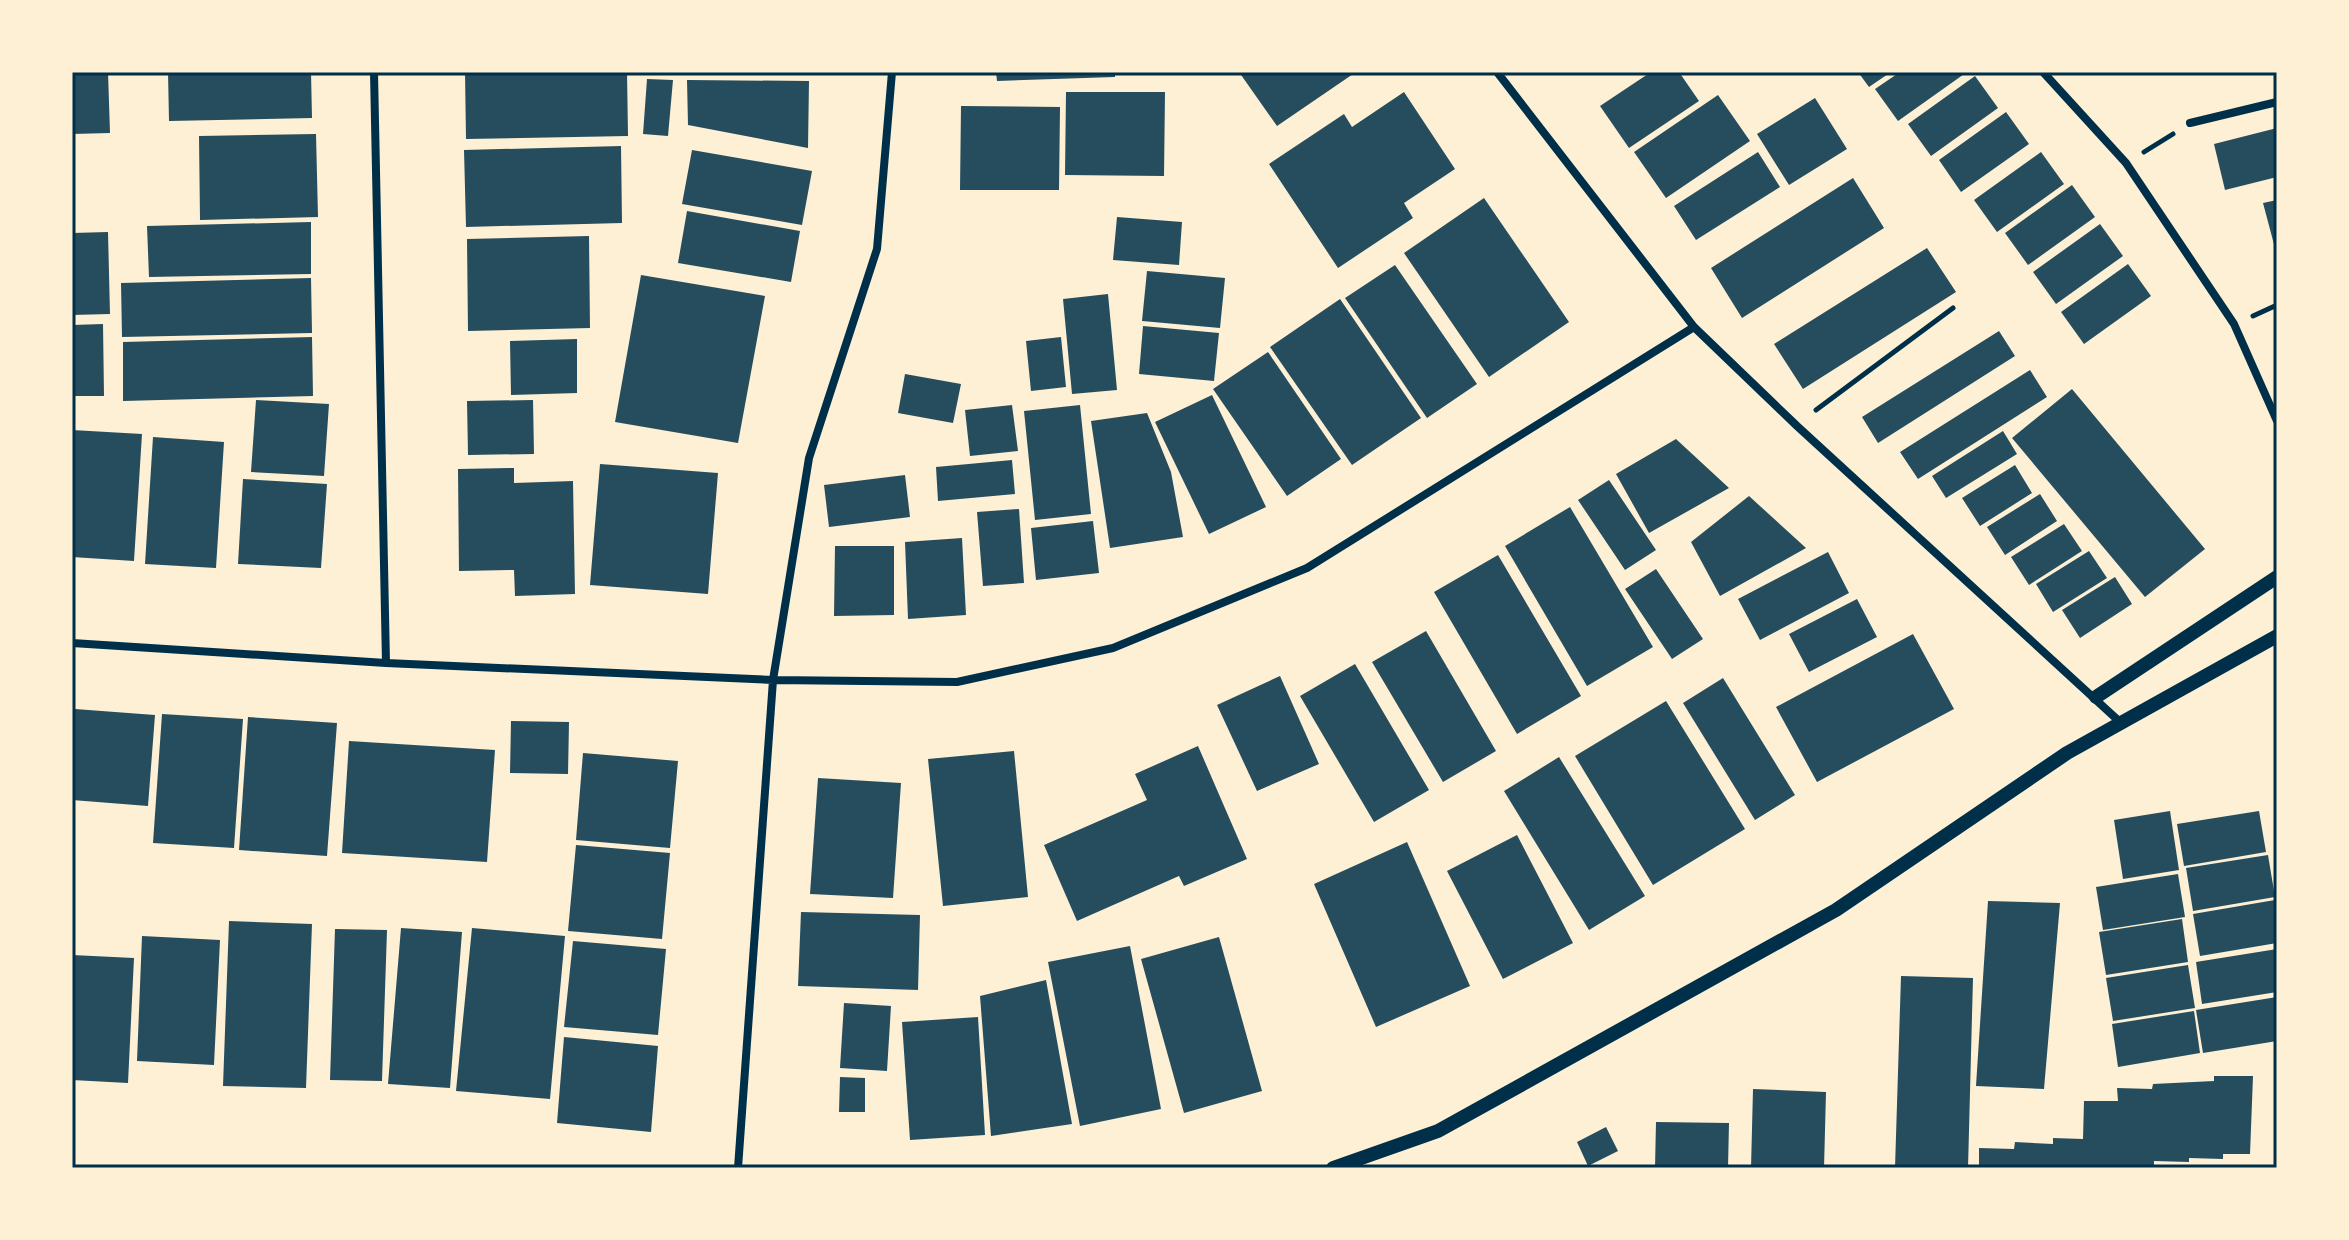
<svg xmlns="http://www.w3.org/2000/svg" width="2349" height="1240" font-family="Mulish,sans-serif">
	<rect width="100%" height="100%" fill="#fdf0d5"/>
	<path fill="#264d5e" d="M72,72H108L110,133L72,134Z
		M168,72H311L312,118L169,121Z
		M465,72H627L628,136L466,139Z
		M996,72H1115V77L997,81Z
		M1239,72H1356L1277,126Z
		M1651,72H1679L1699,101L1629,148L1600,106Z
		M1858,72H1891L1869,87Z
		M1900,72H1967L1898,121L1875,89Z
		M1975,76L1998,108L1931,156L1908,124Z
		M647,79L673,80L668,136L643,134Z
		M687,80L809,81L808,148L688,125Z
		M1066,92H1165L1164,176L1065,175Z
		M1404,92L1455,169L1404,203L1413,218L1338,268L1269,164L1344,114L1352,127Z
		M1718,95L1750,141L1666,198L1634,152Z
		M1815,98L1847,149L1789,185L1757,134Z
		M961,106L1060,107L1059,190H960Z
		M2006,112L2029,144L1961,192L1939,160Z
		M2277,128V177L2225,190L2214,144Z
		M316,134L318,217L200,220L199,136Z
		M621,146L622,223L466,227L464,150Z
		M692,150L812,171L802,225L682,204Z
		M1758,152L1780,187L1696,240L1674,206Z
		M2041,152L2064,184L1997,232L1974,200Z
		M1853,178L1884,228L1742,318L1711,268Z
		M2072,185L2095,217L2028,265L2005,233Z
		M1484,198L1569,322L1489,377L1404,253Z
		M2277,200V252H2276L2263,203Z
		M687,211L800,231L791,282L678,263Z
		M1117,217L1182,222L1179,265L1113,260Z
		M311,222V274L149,277L147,226Z
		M2100,224L2123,256L2056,304L2033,272Z
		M108,232L110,314L72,315V233Z
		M589,236L590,328L468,331L467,239Z
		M1927,248L1956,292L1803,389L1774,344Z
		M2128,264L2151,296L2084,344L2061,312Z
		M1395,265L1477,384L1427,418L1345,298Z
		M1147,271L1225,278L1220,328L1142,321Z
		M641,275L765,296L738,443L615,422Z
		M311,278L312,333L122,337L121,283Z
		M1108,294L1117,390L1072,394L1063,299Z
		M1340,299L1421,418L1352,465L1270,347Z
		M103,324L104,396H72V325Z
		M1143,326L1219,333L1214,381L1139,374Z
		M1999,331L2015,356L1878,443L1862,417Z
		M312,337L313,396L123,401V342Z
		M1061,337L1066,387L1031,391L1026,341Z
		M577,339V393L511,395L510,341Z
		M1268,352L1341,459L1287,496L1213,389Z
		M2030,370L2047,397L1918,479L1900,452Z
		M905,374L961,384L953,423L898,413Z
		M2072,389L2205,549L2145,597L2012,438Z
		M1212,395L1266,507L1209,534L1155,422Z
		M256,400L329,404L324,476L251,472Z
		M533,400L534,454L468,455L467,401Z
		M1012,405L1018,451L970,456L965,410Z
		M1080,405L1091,514L1035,520L1024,411Z
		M1147,413L1171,472L1183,537L1110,548L1091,421Z
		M72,430L142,434L134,561L72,557Z
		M2003,431L2017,454L1946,498L1932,476Z
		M153,437L224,442L216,568L145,564Z
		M1676,439L1729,488L1649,533L1616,474Z
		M1012,460L1015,494L938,501L936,467Z
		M600,464L718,473L708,594L590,585Z
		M2015,465L2032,493L1980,526L1962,498Z
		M514,468V483L573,481L575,594L515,596L514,570L459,571L458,469Z
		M905,475L910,517L829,527L824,485Z
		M243,479L327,484L321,568L238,564Z
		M1609,480L1656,550L1625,570L1578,500Z
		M2040,494L2057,521L2005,555L1987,527Z
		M1749,496L1806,548L1720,596L1691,542Z
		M1570,507L1653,647L1587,686L1505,546Z
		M1019,509L1024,583L983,586L977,512Z
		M1093,521L1099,573L1036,580L1031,528Z
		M2064,524L2082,551L2029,585L2011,557Z
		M962,538L966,615L908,619L905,542Z
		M835,546H894V615L834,616Z
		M2089,551L2107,578L2053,612L2036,584Z
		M1828,552L1849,593L1760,640L1738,599Z
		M1498,555L1581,696L1517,734L1434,592Z
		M1656,569L1703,639L1672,659L1625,589Z
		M2115,577L2132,604L2080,638L2062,610Z
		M1857,599L1877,637L1809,672L1789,634Z
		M1426,631L1496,751L1443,782L1372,662Z
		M1913,634L1954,709L1817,782L1776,707Z
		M1355,664L1429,790L1374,822L1300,696Z
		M1280,676L1319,764L1257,791L1217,705Z
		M1723,678L1795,795L1755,820L1683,703Z
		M1666,701L1745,829L1653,885L1575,756Z
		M75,709L155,715L148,806L72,800Z
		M162,714L243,719L234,848L153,843Z
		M248,717L337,723L327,856L239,850Z
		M511,721L569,722L568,774L510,773Z
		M349,741L495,750L487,862L342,853Z
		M1198,746L1247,859L1184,886L1179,876L1077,921L1044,845L1147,800L1135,774Z
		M1014,751L1028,897L943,906L928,759Z
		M583,753L678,761L670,848L576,840Z
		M1559,757L1645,896L1589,930L1504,791Z
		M818,778L901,783L893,898L810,894Z
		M2170,811L2179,870L2123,879L2114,820Z
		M2259,811L2266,852L2184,866L2177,824Z
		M1517,835L1573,943L1503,979L1447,871Z
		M1407,842L1470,986L1376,1027L1314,884Z
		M576,845L670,853L662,939L568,931Z
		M2268,855L2275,897L2193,911L2186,868Z
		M2178,874L2185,917L2103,930L2096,887Z
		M2275,900L2277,943L2200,956L2193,914Z
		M1988,901L2060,903L2044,1089L1976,1086Z
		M801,912L920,915L918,990L798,986Z
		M2182,919L2188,962L2106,975L2099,932Z
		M229,921L312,924L306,1088L223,1086Z
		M401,928L462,932L450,1088L388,1084Z
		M472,928L565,936L550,1099L456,1091Z
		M335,929L387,930L382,1081L330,1080Z
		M142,936L220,940L214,1065L137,1061Z
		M1219,937L1262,1091L1184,1113L1141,959Z
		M573,941L666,949L658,1035L564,1027Z
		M1130,946L1161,1109L1080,1126L1048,962Z
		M2277,949V992L2202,1004L2196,962Z
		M72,955L134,958L128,1083L72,1080Z
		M2188,965L2195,1008L2113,1021L2106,978Z
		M1901,976L1973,978L1968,1168H1895Z
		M1046,980L1072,1124L991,1136L980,996Z
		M2277,997V1041L2203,1053L2196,1010Z
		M844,1003L891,1006L887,1071L840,1068Z
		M2194,1011L2200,1053L2118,1067L2112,1024Z
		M978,1017L985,1135L910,1140L902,1022Z
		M564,1037L658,1046L651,1132L557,1123Z
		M2214,1076H2253L2250,1154H2223V1159L2189,1158V1162L2154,1161V1167L1979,1168V1148L2014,1149L2015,1142L2053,1144V1138L2083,1139L2084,1101H2118L2117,1088L2152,1089L2153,1084L2214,1081Z
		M840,1077L865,1078V1112H839Z
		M1753,1089L1826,1092L1824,1168H1751Z
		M1656,1122L1729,1123L1728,1168H1655Z
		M1606,1127L1618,1151L1588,1166L1577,1142Z"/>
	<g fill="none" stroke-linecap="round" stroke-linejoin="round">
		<path stroke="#003049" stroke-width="5" d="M2144,152L2173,134
			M2253,316L2277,305
			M1816,410L1953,308"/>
		<path stroke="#003049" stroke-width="8" d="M374,72L386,663
			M1497,72L1694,327L1797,426L2120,722
			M2043,72L2126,163L2234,324L2277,421
			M2190,123L2277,102
			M72,643L386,663L773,680L957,682L1113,648L1307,568L1694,327
			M738,1168L773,680L809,458L877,249L892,72"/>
		<path stroke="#003049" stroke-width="14" d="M2096,697L2277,577
			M1333,1168L1438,1131L1836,910L2067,753L2277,636"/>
	</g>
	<rect width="2349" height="1240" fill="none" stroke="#fdf0d5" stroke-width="148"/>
	<rect x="74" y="74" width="2201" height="1092" fill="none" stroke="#003049" stroke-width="3"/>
</svg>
